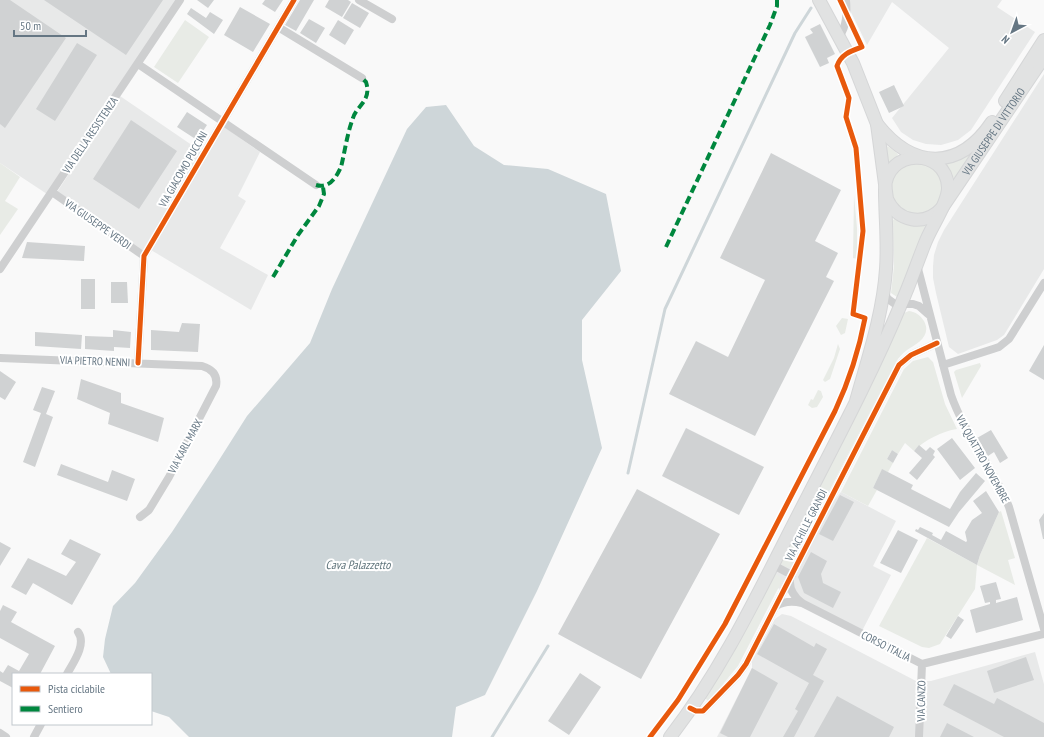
<svg xmlns="http://www.w3.org/2000/svg" width="1044" height="737" font-family="'PT Sans Narrow',sans-serif">
	<rect width="100%" height="100%" fill="#f9f9f9"/>
	<path fill="#e8e9e9" d="M0,0H177L47,194L0,163Z
		M845,0H1002L997,7L1035,32L971,130L958,140L948,143L941,145L926,144L913,140L901,132L892,118L949,48L892,2L867,45Z
		M1044,74V269L1004,335L997,340L958,354L949,347L936,293L933,278V266L934,255L938,242L944,230Z
		M120,96L202,152L142,251L57,192Z
		M223,126L260,152L238,196L246,201L220,248L268,275L251,310L151,250Z
		M841,492L896,521L873,566L891,575L862,631L766,582Z
		M782,614L791,616L916,681H931L1035,652L1044,684V737H717L752,668V661L775,619Z"/>
	<path fill="#e8ebe6" d="M185,20L209,37L178,83L154,67Z
		M982,143L955,177L952,178L947,167V164L962,158Z
		M886,146L889,147L898,154L897,157L890,163H888Z
		M891 188a26 26 0 1 1 52 0a26 26 0 1 1-52 0Z
		M0,163L20,177L5,201L18,209L0,235Z
		M854,195L857,228V259L853,258Z
		M895,218L910,225H925L926,226L899,296L897,297L891,293L894,266L893,220Z
		M909,311C916,312 920,315 924,321C932,336 917,344 907,350C902,354 899,357 896,362L790,567L787,568L780,563L904,313Z
		M842,318L848,319L845,333L841,335L836,326Z
		M838,344L840,349L830,379L825,382L823,380L834,358Z
		M928,357L933,362L945,404L957,429C943,431 924,440 914,451L905,443L898,454L892,450L887,459L893,463L888,472L882,470L873,488L877,490L868,506L841,492L904,369L913,361Z
		M980,363L981,366L962,398L954,372L956,370Z
		M818,390L821,391L823,397L817,407L812,408L808,405L811,399L813,400Z
		M1001,511L1015,558L1008,560L1015,585L977,565L975,589L940,644L929,648L922,647L879,626L927,538L977,565L980,555L999,512Z
		M776,574L783,579L738,666L709,701L704,698L772,576Z"/>
	<path fill="#ced6d9" d="M446,105L474,146L504,165L548,169L606,194L621,271L582,320V360L602,448L537,591L485,695L456,707L452,737H189L169,717L151,711V674H111L103,657L105,639L113,606L135,583L172,532L214,468L247,416L310,343L332,289L407,129L426,107Z"/>
	<g fill="none" stroke-linecap="round" stroke-linejoin="round">
		<path stroke="#ced6d9" stroke-width="3" d="M628,473L665,309L795,33L811,8
			M492,737L548,646"/>
	</g>
	<path fill="#d0d2d3" d="M0,0H10L66,38L5,128L0,124Z
		M44,0H163L126,55Z
		M197,0H214L208,8Z
		M265,0H283L275,12L262,4Z
		M300,0H314L296,31L285,25Z
		M329,0H348L351,2L342,17L325,7Z
		M352,3L369,13L360,28L343,18Z
		M240,7L270,24L253,52L224,35Z
		M191,8L206,18L210,12L223,20L214,34L187,14Z
		M309,19L325,28L316,43L300,33Z
		M338,20L354,30L345,45L329,35Z
		M820,24L835,54L827,58L829,63L820,67L805,37L813,33L810,29Z
		M77,43L97,55L55,121L36,109Z
		M894,85L904,106L889,113L879,92Z
		M187,112L207,125L197,140L177,127Z
		M131,120L177,151L139,209L93,179Z
		M771,153L841,190L815,241L838,253L826,277L834,281L755,436L669,394L696,341L728,357L765,280L720,258Z
		M27,242L85,246L84,261L22,258Z
		M81,279H95V309H81Z
		M111,282H127L128,303H111Z
		M182,323L200,324L198,352L151,350V330L179,332Z
		M113,330L131,332L130,348L114,347V351L85,349V336L113,337Z
		M35,332L82,335L81,349L35,346Z
		M1044,345V380L1029,371Z
		M0,371L16,382L5,400L0,397Z
		M81,379L121,393V403L164,418L158,442L108,424L110,413L77,399Z
		M42,387L55,391L46,414L53,417L35,467L23,462L41,413L33,410Z
		M686,428L764,467L739,515L662,476Z
		M991,430L1008,458L1000,463L994,452L988,456L977,438Z
		M952,438L975,468L960,480L937,449Z
		M919,445L926,451L930,447L935,451L933,455L935,457L917,480L909,473L922,458L914,451Z
		M892,450L898,454L893,463L887,459Z
		M61,464L108,482L112,470L135,479L127,501L57,475Z
		M882,469L913,485L911,489L950,509L960,492L976,473L985,481L959,512L949,527L873,488Z
		M637,489L720,534L641,679L558,634Z
		M986,491L999,512L980,555L977,565L915,531L916,529L918,530L920,527L933,533L932,535L941,540L946,531L966,542L967,541L965,532L972,520L982,513L973,501Z
		M840,495L854,502L833,541L819,534Z
		M1044,513V539H1043L1039,520Z
		M898,530L918,540L901,573L880,563Z
		M70,539L101,554L72,605L33,583L26,595L11,587L28,558L66,576L76,562L61,554Z
		M0,542L11,548L0,566Z
		M811,552L827,561L821,574L823,583L841,592L833,608L804,593L798,577Z
		M996,582L1001,599L996,600V603L1017,597L1023,620L976,633L970,610L990,604V602L985,603L980,586Z
		M3,605L17,612L11,622L55,646L40,674H13V688L0,681V671L3,673L8,665L19,671L29,654L0,638V611Z
		M958,616L964,620L951,639L946,636Z
		M774,624L814,647L816,643L827,649L813,675L824,681L794,737H783L798,711L795,709L809,683L757,654Z
		M1026,657L1034,680L994,693L987,671Z
		M752,668L778,683L750,737H728L720,733Z
		M580,673L601,687L569,735L548,721Z
		M954,684L994,704L997,698L1044,723V737H1004L943,705Z
		M837,696L894,727L889,737H814Z
		M947,723L974,737H940Z"/>
	<g fill="none" stroke-linecap="round" stroke-linejoin="round">
		<g stroke="#d5d6d7" stroke-width="14">
			<g id="secondary">
				<path id="s1" d="M819,0L853,63L877,124L887,199C897,222 925,227 942,208L1044,57"/>
				<path d="M1005,101L1044,40"/>
				<path d="M877,124C913,170 959,171 992,122"/>
				<path d="M670,737C719,674 754,602 790,531C828,456 869,381 901,304C910,284 917,263 925,243C931,227 949,202 948,187C946,147 885,148 885,190C885,216 888,242 886,269C883,314 868,358 856,401"/>
			</g>
		</g>
		<path stroke="#cecfd0" stroke-width="8" d="M359,0L392,19
			M278,27L362,78
			M839,37C847,26 847,13 846,0
			M138,64L316,185
			M52,192L144,256
			M917,265L951,395C965,435 994,468 1009,507L1044,629
			M0,269L180,0
			M883,291L888,299L895,304H913L919,306L928,314
			M0,358L202,366C212,369 218,375 216,386L169,477L149,510L140,517
			M138,363L144,256L294,0
			M943,365L993,349L999,347L1009,339L1044,283
			M773,565L792,575
			M790,579C789,589 794,597 802,603L922,664L1044,634
			M776,606C784,601 793,601 802,603
			M67,674C73,663 87,644 78,632
			M690,708L696,711H703L738,675L746,664L899,365L911,355L937,343
			M0,733L6,737
			M34,737L41,724
			M919,737L922,664"/>
		<use href="#secondary" stroke="#e1e2e2" stroke-width="12"/>
		<path stroke="#00873e" stroke-width="4" stroke-dasharray="8 4" stroke-linecap="butt" d="M316,185C329,189 336,178 341,167C345,151 347,134 353,118C357,105 372,101 366,82L362,78
			M666,247L770,25L777,6V0
			M273,277L298,235L319,206L324,194L323,187"/>
		<g stroke="#fff" stroke-width="8">
			<path id="cycleway" d="M138,363L144,256L294,0
				M690,708L696,711H703L738,675L746,664L899,365L911,355L937,343
				M650,737L678,700L725,624L835,411C849,381 859,350 865,318L853,314L863,231L856,148L846,117L849,98L837,66C841,54 851,51 862,47L840,0"/>
		</g>
		<use href="#cycleway" stroke="#e8590c" stroke-width="5"/>
	</g>
	<g text-anchor="middle" dominant-baseline="central" stroke-width="4" stroke-linejoin="round" paint-order="stroke">
		<g font-size="11" fill="#657683" stroke="#fff">
			<text stroke="none"><textPath href="#s1" startOffset="372">VIA GIUSEPPE DI VITTORIO</textPath></text>
			<text transform="translate(90 135) rotate(-56)">VIA DELLA RESISTENZA</text>
			<text transform="translate(183 169) rotate(-60)">VIA GIACOMO PUCCINI</text>
			<text transform="translate(98 224) rotate(35)">VIA GIUSEPPE VERDI</text>
			<text transform="translate(95 361) rotate(2)">VIA PIETRO NENNI</text>
			<text transform="translate(185 446) rotate(-62)">VIA KARL MARX</text>
			<text transform="translate(983 459) rotate(61)">VIA QUATTRO NOVEMBRE</text>
			<text transform="translate(806 525) rotate(-63)">VIA ACHILLE GRANDI</text>
			<text transform="translate(886 646) rotate(27)">CORSO ITALIA</text>
			<text transform="translate(921 701) rotate(-89)">VIA CANZO</text>
		</g>
		<g font-size="12" font-style="italic" fill="#60757c" stroke="#fff">
			<text x="358" y="564">Cava Palazzetto</text>
		</g>
	</g>
	<rect x="12" y="673" width="140" height="52" fill="#ffffff" stroke="#c1c8cd"/>
	<rect x="20" y="686" width="20" height="6" fill="#e8590c" stroke="#c1c8cd"/>
	<text x="48" y="693" font-size="12" fill="#657683">Pista ciclabile</text>
	<rect x="20" y="706" width="20" height="6" fill="#00873e" stroke="#c1c8cd"/>
	<text x="48" y="713" font-size="12" fill="#657683">Sentiero</text>
	<g transform="translate(1012 32) rotate(221)" stroke="#ffffff" stroke-width="3" paint-order="stroke">
	<path d="M0-3L7 15L0 10L-7 15Z" fill="#657683"/>
	<text y="-6" font-size="11" font-weight="bold" text-anchor="middle" fill="#657683">N</text>
	</g>
	<path d="M14 30v6h72v-6" fill="none" stroke="#657683" stroke-width="2"/>
	<text x="20" y="30" font-size="12" fill="#657683" stroke="#ffffff" stroke-width="3" paint-order="stroke">50 m</text>
</svg>
